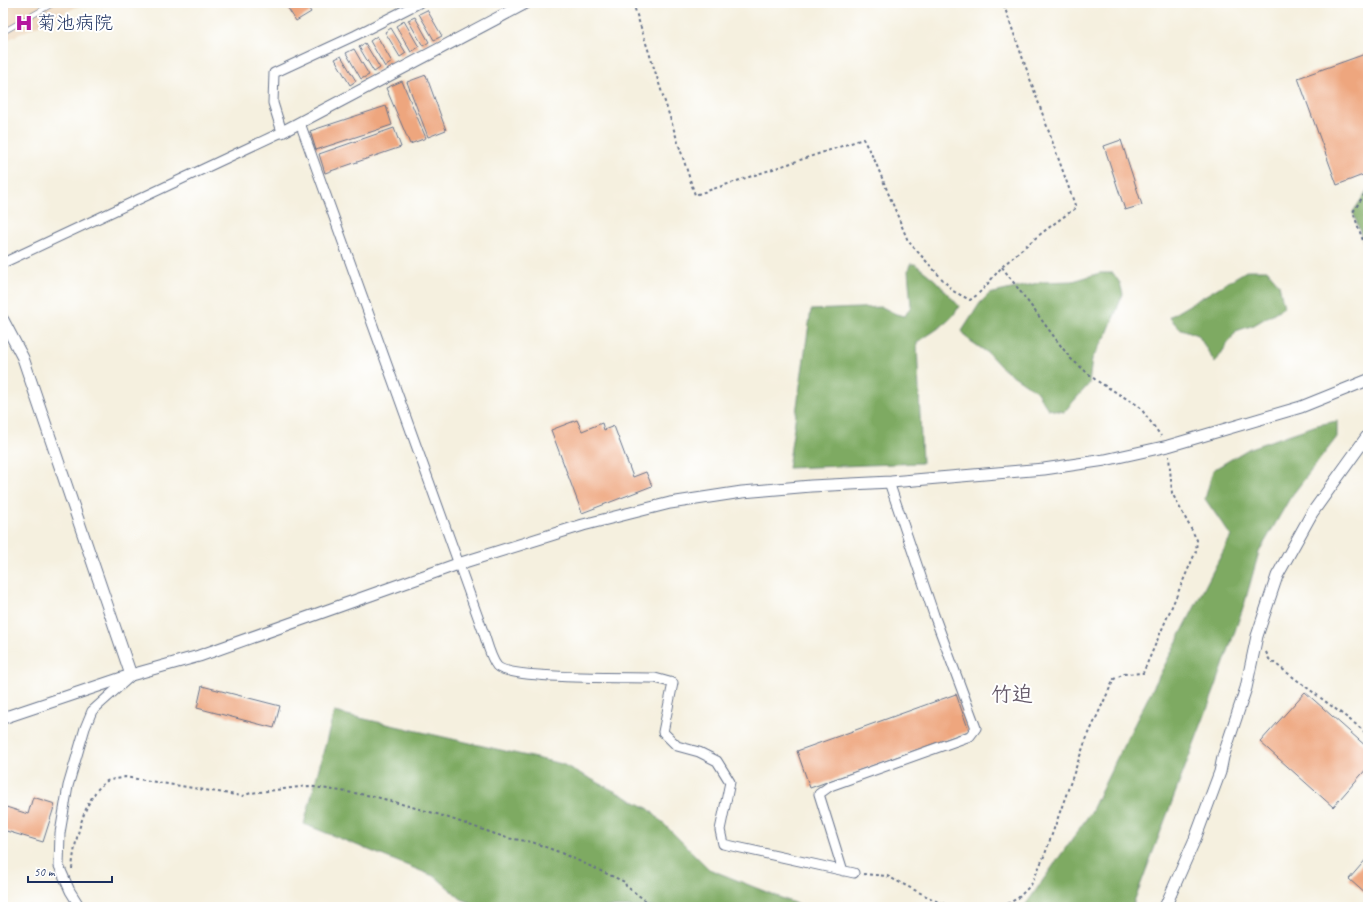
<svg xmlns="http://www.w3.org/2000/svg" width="1371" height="910" font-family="Caveat,'Klee One',sans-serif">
	<rect width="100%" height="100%" fill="#fff"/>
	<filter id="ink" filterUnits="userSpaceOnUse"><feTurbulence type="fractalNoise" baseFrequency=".025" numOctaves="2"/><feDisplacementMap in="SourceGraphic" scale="8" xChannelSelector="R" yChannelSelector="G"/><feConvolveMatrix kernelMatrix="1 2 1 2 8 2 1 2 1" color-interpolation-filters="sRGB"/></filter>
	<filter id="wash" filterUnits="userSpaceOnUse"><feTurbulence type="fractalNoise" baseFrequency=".012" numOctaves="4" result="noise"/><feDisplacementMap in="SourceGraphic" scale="16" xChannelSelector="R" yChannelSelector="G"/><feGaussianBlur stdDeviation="0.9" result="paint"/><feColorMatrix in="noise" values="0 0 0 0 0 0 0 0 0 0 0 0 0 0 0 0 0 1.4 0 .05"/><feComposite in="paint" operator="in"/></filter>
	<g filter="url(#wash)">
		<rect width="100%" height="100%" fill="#f5f0df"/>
		<path fill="#edd7bb" d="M3,3H85L3,42Z"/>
		<path fill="#7eaa62" stroke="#4c6c60" d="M1368,189V255L1353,212Z
			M910,264H915L935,280L959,306C952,323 931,332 917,343L922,463L788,468L811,310L882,307L896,314L905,316L911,306L908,271Z
			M1248,270H1267L1279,284L1284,307L1254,325L1236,331L1215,363L1198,335L1179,328L1169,317Z
			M1100,273H1113L1120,283L1123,294L1107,334L1092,359L1089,384L1064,412L1048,409L1036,391L1002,368L988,353L969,340L962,331L980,303L989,294L1042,282L1073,281Z
			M1337,421V437L1290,498L1259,552L1245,602L1216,686L1132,907H1024L1091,812L1116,760L1231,536L1205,499L1213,470L1250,448L1317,425Z
			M334,712L562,764L649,809L709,869L804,907H482L461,899L436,877L304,824Z"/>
		<g id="blocks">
			<path fill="#eea67e" d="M289,3H305L311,12L296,21L286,5Z
				M427,10L442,36L434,40L419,14Z
				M415,17L429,42L423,46L408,20Z
				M404,21L419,47L411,52L396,26Z
				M391,28L406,53L400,57L385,32Z
				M377,36L392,62L385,67L370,41Z
				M365,43L380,68L374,72L359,47Z
				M354,49L369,75L361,79L346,53Z
				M1368,53V173L1337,185L1298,78Z
				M341,56L356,81L350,85L335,59Z
				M426,75L446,130L428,137L407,82Z
				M402,81L426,138L410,144L386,88Z
				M386,106L392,125L316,150L310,131Z
				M394,128L401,147L325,173L319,154Z
				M1121,140L1142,205L1125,210L1104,146Z
				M577,420L582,431L602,423L604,430L614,426L633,477L646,472L652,486L582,513L551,430Z
				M202,686L280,706L274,728L197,708Z
				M1305,692L1368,748V767L1333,807L1260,742Z
				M956,694L969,731L810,788L797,751Z
				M33,797L55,804L43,842L3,830V806L28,814Z
				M1368,857V896L1349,879Z"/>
		</g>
	</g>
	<g filter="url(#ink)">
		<use href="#blocks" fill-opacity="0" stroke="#67738b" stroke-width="1"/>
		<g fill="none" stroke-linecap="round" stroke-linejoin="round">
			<g stroke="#67738b" stroke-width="6">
				<path id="service" d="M3,32L54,3"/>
			</g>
			<g stroke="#67738b" stroke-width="11">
				<path id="minor" d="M300,123L484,634C487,643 491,659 497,666C509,680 631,677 655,678L673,683L663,732L677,746L699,752L717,761L730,782L720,830L723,844L854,873
					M3,263L282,132L273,103L274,73L356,35L419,3
					M843,871L819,794L830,786L970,736L976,728L934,615L889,482
					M80,907L70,891L59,866L60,833L68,786L85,728L92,711L130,677"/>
			</g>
			<g stroke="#67738b" stroke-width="13">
				<path id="tertiary" d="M282,132L526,3
					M3,320L23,358L131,675
					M3,718L131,675L199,656L458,564L583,525L670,503L742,492L811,486L891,482L1044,469L1105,460L1168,446L1301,407L1368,380
					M1165,907L1195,839L1220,772L1223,757L1246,688L1257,636L1277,576L1312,513L1368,435"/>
			</g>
			<path stroke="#67738b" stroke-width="2" stroke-dasharray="3 3" stroke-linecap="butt" d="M633,3L695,195L863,139L875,161L908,241L953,291L970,300C984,291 992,277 1004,265C1027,244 1050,226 1076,208L1003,3
				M1368,189L1353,212L1368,255
				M1002,267L1070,358L1097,381L1139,406L1161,436
				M1266,652L1269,659L1358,726L1368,735
				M72,869C74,844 84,795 107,781C111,779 120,779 125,777L242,796L251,793L308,786L373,796L437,814L507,838L532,842L559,852L625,882L626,886L654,907
				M863,874L887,876L938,902L960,907
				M1002,907L1018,898L1031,885L1045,854L1085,742L1114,679L1124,674L1143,673L1196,551L1197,540L1172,493L1169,456"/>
			<use href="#service" stroke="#fff" stroke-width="4.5"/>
			<use href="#minor" stroke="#fff" stroke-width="9"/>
			<use href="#tertiary" stroke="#fff" stroke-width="11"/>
		</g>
	</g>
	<defs>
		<g id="hospital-bare" transform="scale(1.38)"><path d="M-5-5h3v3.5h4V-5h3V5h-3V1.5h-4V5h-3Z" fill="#b5179e" stroke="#fff" stroke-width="2.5" paint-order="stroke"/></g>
	</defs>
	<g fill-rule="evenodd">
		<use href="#hospital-bare" x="24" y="23"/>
	</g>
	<g text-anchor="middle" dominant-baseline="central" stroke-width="4" stroke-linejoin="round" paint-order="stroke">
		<g font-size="19" fill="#1b2f5e" stroke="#fff" text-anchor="start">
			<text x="37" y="23">菊池病院</text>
		</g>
		<g font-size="21" font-weight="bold" fill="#655969" stroke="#fff">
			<text x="1012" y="694">竹迫</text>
		</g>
	</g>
	<rect width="1371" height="910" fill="none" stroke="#fff" stroke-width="16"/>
	<path d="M28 876v6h84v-6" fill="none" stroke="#1b2f5e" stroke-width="2"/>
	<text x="34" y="876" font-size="12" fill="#1b2f5e" stroke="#ffffff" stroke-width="3" paint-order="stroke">50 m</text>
</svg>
